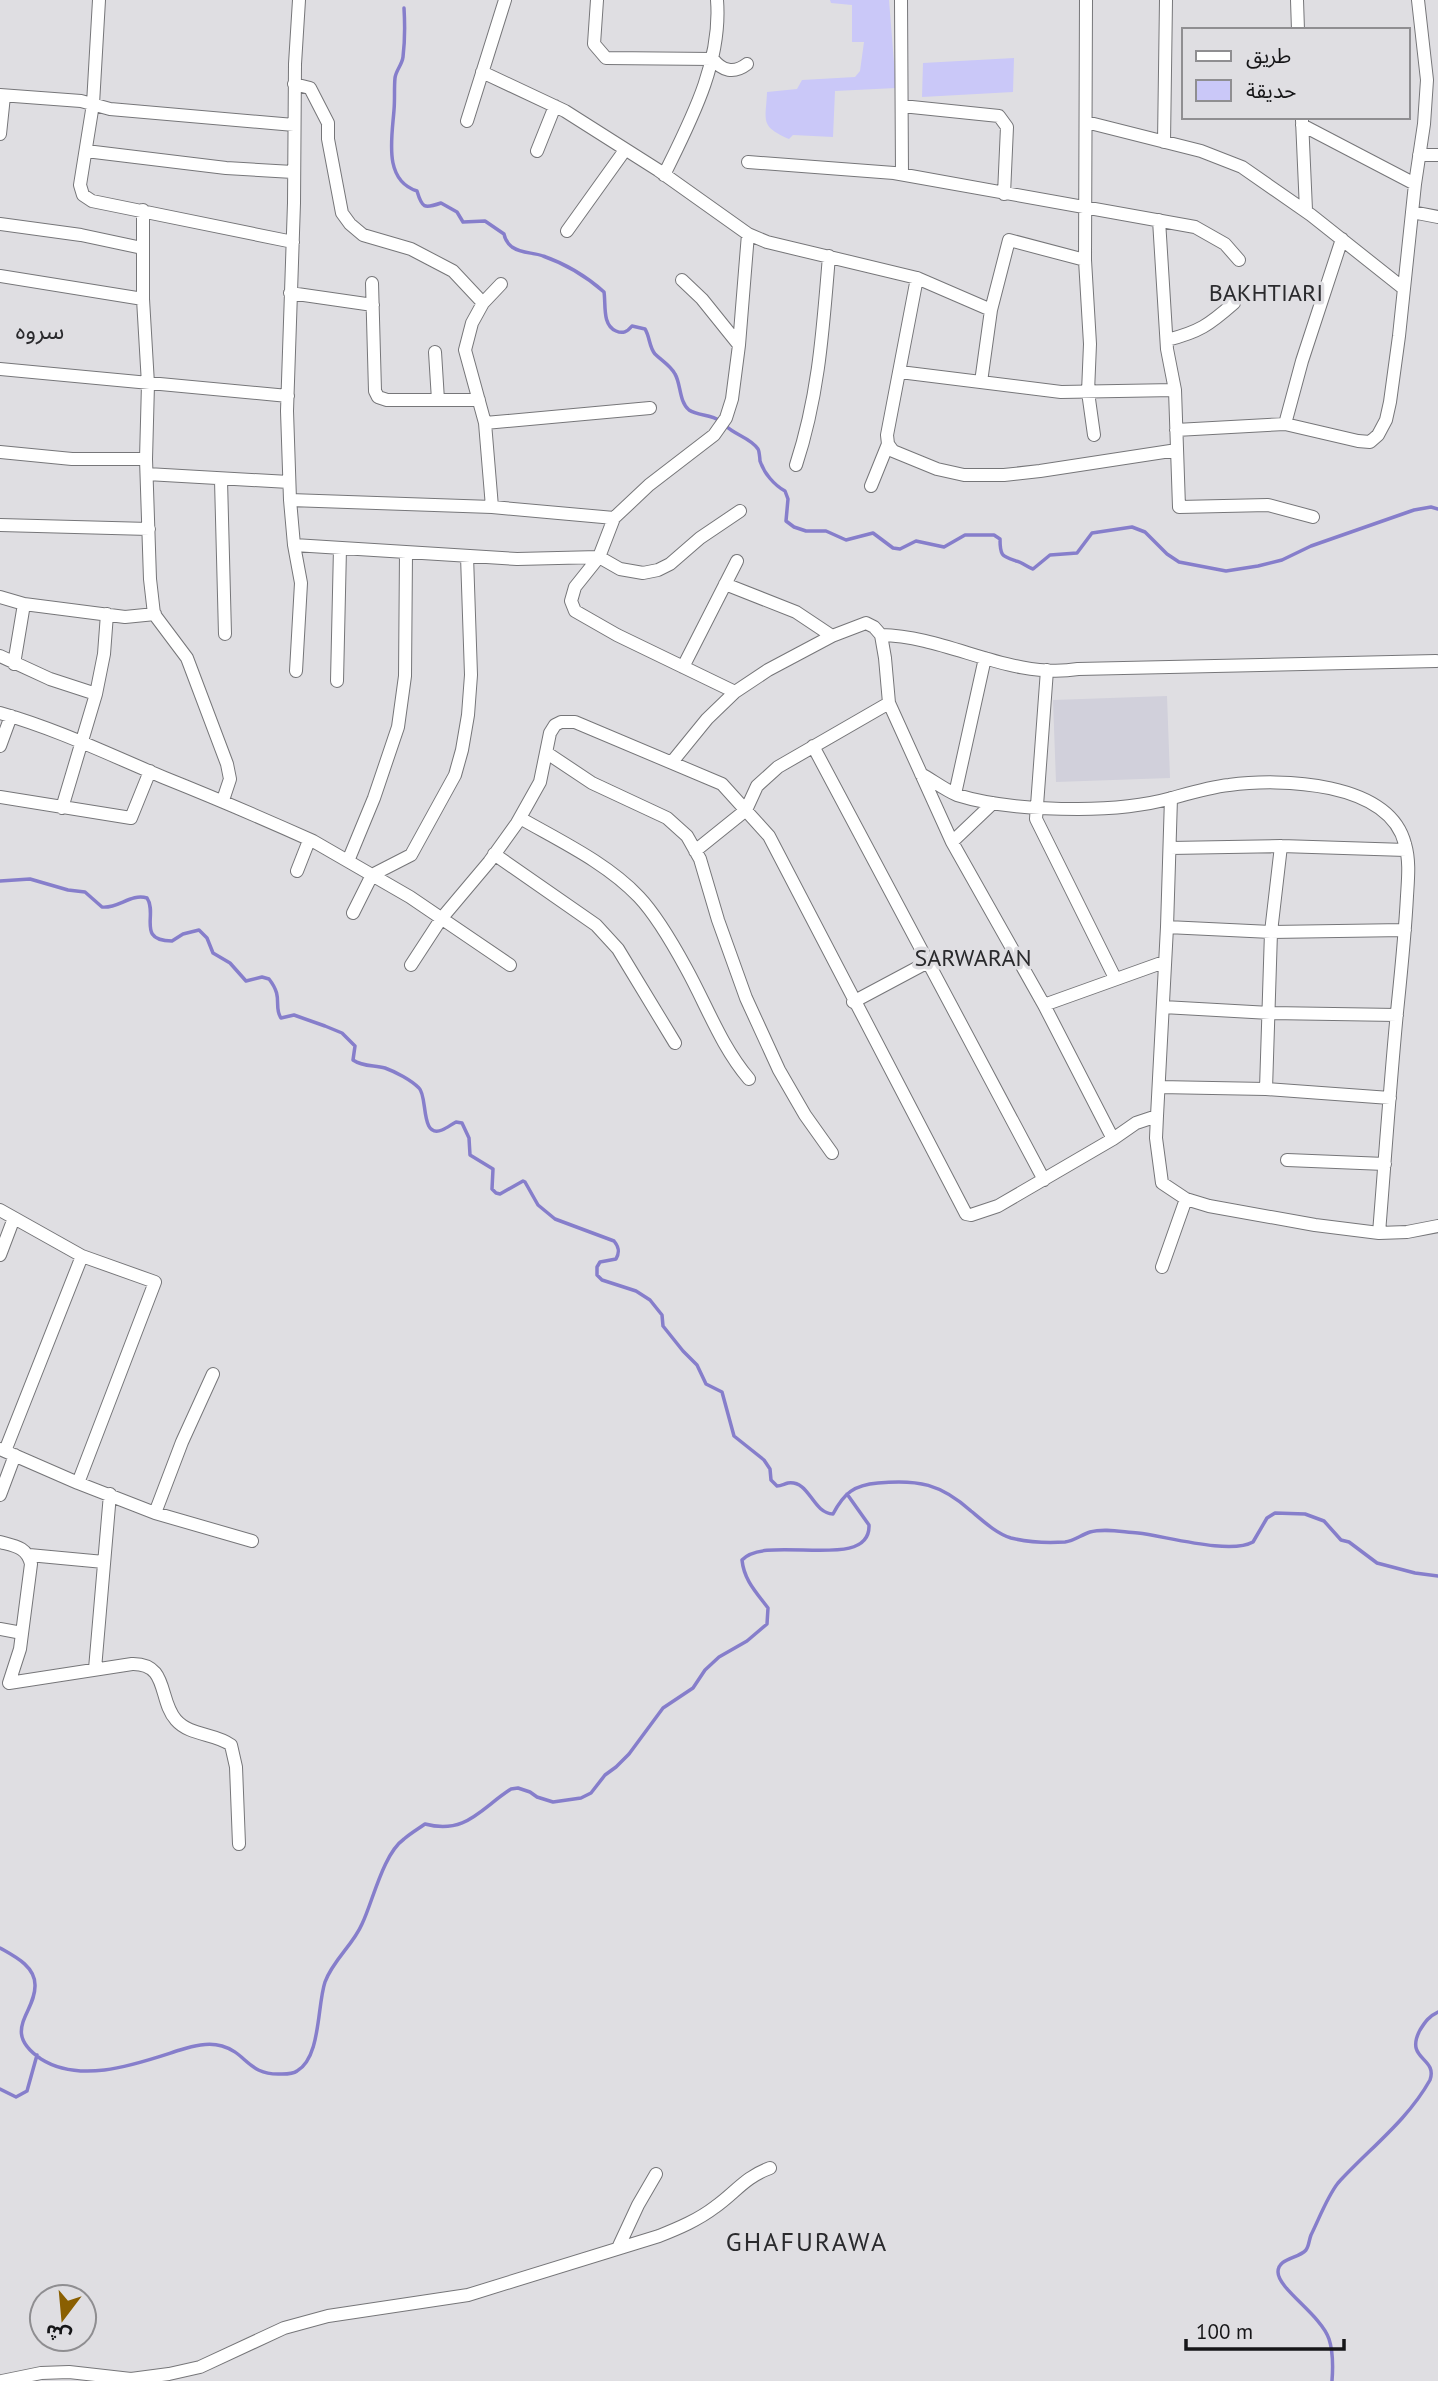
<svg xmlns="http://www.w3.org/2000/svg" width="1438" height="2381" font-family="'PT Sans','Noto Sans Arabic',sans-serif">
	<rect width="100%" height="100%" fill="#dfdee2"/>
	<path fill="#d1d0db" d="M1167,696L1170,778L1056,782L1053,700Z"/>
	<path fill="#cac8f8" d="M830,0H889L896,88L835,91L833,137L793,135L789,139C759,126 766,121 767,92L797,89L802,80L855,77L860,71L864,42H852V5L831,3Z
		M1014,58L1013,92L922,97L923,63Z"/>
	<g fill="none" stroke-linecap="round" stroke-linejoin="round">
		<path stroke="#867ecb" stroke-width="3.5" d="M404,8C405,25 405,41 403,57C402,65 396,70 395,78C394,88 395,99 394,110C392,138 383,180 417,191C422,208 424,209 441,203L457,212L463,222L485,221L504,234C505,240 507,243 512,247C522,254 533,252 543,256C566,264 586,276 604,292C606,305 602,325 616,331C623,334 627,332 632,326L645,329C650,337 649,347 655,354C662,361 670,365 675,374C681,384 679,402 689,410C698,416 711,414 720,421
			M726,426C735,435 751,438 758,449C759,450 760,459 760,461C764,473 774,485 785,491L788,499L786,521L794,527L806,531H826L846,540L873,533L893,548L900,549L916,541L944,547L965,535H994L1000,539C1000,556 1002,556 1016,561C1022,562 1027,567 1033,569L1050,555L1077,553L1092,533L1132,527L1145,532L1167,554L1179,562L1226,571L1258,566L1282,560L1311,546L1414,510L1431,507L1438,509
			M0,881L30,879L68,890L85,892L102,907C118,909 131,893 147,898C158,914 136,941 172,941L183,934L199,930L207,938L213,953L230,963L246,981L262,977L269,979C284,998 273,1006 281,1018L294,1015L325,1026L342,1033L355,1046L353,1060C363,1067 374,1065 385,1068C396,1072 411,1080 419,1088C428,1096 420,1139 442,1130C447,1128 452,1124 456,1122L462,1123L469,1138L470,1155L493,1169L492,1189L496,1193L500,1194L523,1181L525,1182L538,1205L555,1219L614,1241C619,1247 620,1252 616,1259L600,1262L597,1267V1275L602,1280L636,1291L650,1300L662,1315L663,1326L683,1351L697,1365L706,1384L722,1392L734,1436L764,1460L770,1469L771,1480L777,1486C781,1486 784,1484 788,1483C810,1480 812,1513 833,1514C844,1493 854,1485 878,1483C918,1479 941,1484 971,1511C983,1521 997,1534 1011,1538C1027,1542 1049,1543 1065,1542C1074,1541 1081,1535 1090,1532C1105,1528 1122,1532 1138,1533C1165,1536 1230,1555 1253,1542L1267,1518L1275,1513L1305,1514L1324,1521L1341,1540L1349,1542L1377,1563L1415,1573L1438,1576
			M0,1948C14,1956 35,1966 35,1985C36,2013 0,2031 41,2059C82,2085 139,2063 180,2050C193,2046 208,2042 222,2046C247,2053 248,2076 282,2074C287,2074 293,2074 297,2071C321,2057 317,2006 325,1982C333,1960 353,1945 362,1924C373,1901 383,1854 404,1839C411,1833 418,1829 425,1824C466,1835 481,1808 511,1789L518,1788L530,1792L537,1797L553,1802L581,1798L591,1793L605,1775L616,1767L629,1754L663,1708L693,1688L705,1670L719,1657L747,1641L767,1624L768,1608C756,1592 744,1580 742,1560C766,1533 871,1573 869,1525L847,1494
			M0,2089L16,2097L27,2091L37,2055
			M1332,2381C1333,2368 1333,2351 1329,2339C1321,2315 1278,2289 1278,2272C1278,2258 1298,2259 1306,2250C1309,2246 1309,2240 1311,2235C1319,2219 1327,2197 1338,2183C1369,2149 1407,2121 1430,2080C1438,2057 1404,2060 1420,2030C1425,2022 1429,2016 1438,2012"/>
		<g stroke="#767679" stroke-width="14">
			<path id="minor" d="M99,0L93,104L80,185L83,195L92,201L293,242
				M597,0L594,44L606,58L713,59C722,71 734,74 747,64
				M901,0L902,174
				M1086,0L1085,260L1090,344L1088,392L1094,435
				M1297,0L1298,30
				M482,72L565,111L658,170L748,234L767,242L917,278L991,310
				M294,84L310,88L328,123V139L342,213L350,224L363,235L411,249L453,271L483,303
				M0,95L81,101L110,109L294,125
				M902,106L999,116L1007,127L1004,194
				M1302,120L1306,210
				M467,121L505,0
				M1086,122L1201,151L1242,167L1311,215L1403,288
				M1302,125L1415,184
				M0,134L4,96
				M1164,142L1166,0
				M86,151L226,168L293,172
				M537,151L555,106
				M1419,155H1438
				M748,162L894,173L1195,227L1225,244L1239,260
				M664,175C691,120 722,62 717,0
				M143,210V299L148,384L146,459L150,579L154,614L187,658L227,764L230,779L223,800
				M1412,212L1438,217
				M1159,220L1167,349L1175,390L1179,507L1268,505L1313,517
				M0,224L81,235L142,248
				M567,231L625,150
				M0,276L143,299
				M917,278L887,435L888,444L893,451L937,469L964,475H1004L1040,471L1177,450
				M682,280L702,299L739,345
				M372,283L375,391L378,397L387,400H479
				M290,293L373,305
				M1167,340C1199,332 1209,325 1234,303
				M435,352L438,400
				M0,369L288,396
				M900,372L1061,392L1175,390
				M981,382L991,310L1009,240L1085,260
				M485,423L650,408
				M1285,424L1302,361L1342,239
				M1176,430L1285,424L1358,441L1370,442L1378,435L1386,420L1390,402L1399,336L1415,184L1424,124L1427,80L1418,0
				M0,452L72,459H146
				M796,465C819,395 823,328 829,256
				M147,474L289,482
				M221,480L225,634
				M871,486L888,444
				M290,500L492,507L614,518
				M492,507L485,423L465,350L472,323L483,303L501,284
				M0,525L149,529
				M294,545L517,559L599,557L620,569L643,573L658,570L670,564L700,538L740,511
				M725,584L796,612L832,636
				M0,597L24,604L125,617L155,614
				M881,635C948,636 1010,680 1078,669L1436,661
				M0,656L50,679L96,694
				M14,664L24,604
				M683,667L737,561
				M1047,670L1036,819L1115,978
				M296,671L301,583L294,545L290,500L287,411L294,203L295,64L299,0
				M337,681L340,548
				M735,692L617,635L575,611L571,601L575,587L599,557L614,518L649,485L714,435L726,418L732,399L739,345L748,234
				M0,713C57,729 110,755 165,778C215,798 264,819 313,841
				M0,746L11,716
				M813,746L1044,1180
				M547,753L592,783L667,818L687,836L700,859L718,920L746,998L779,1070L805,1115L832,1153
				M672,762L707,719L735,692L768,670L832,636L866,623L874,627L881,635L885,658L889,703L952,842L1044,1005L1113,1139
				M921,774C932,780 945,790 957,795C995,807 1039,809 1078,809C1108,809 1143,806 1172,798C1190,793 1210,787 1229,785C1280,778 1389,781 1405,844C1410,861 1408,879 1407,896C1405,935 1401,973 1397,1012C1390,1085 1385,1159 1379,1233
				M955,794L985,658
				M0,797L131,818L150,771
				M1171,798L1167,927L1157,1116L1156,1138L1162,1183L1186,1199L1209,1206L1315,1225L1379,1233L1407,1232L1438,1226
				M62,808L96,694L104,654L107,614
				M520,818C560,841 607,863 639,897C656,915 674,946 686,968C707,1006 721,1046 749,1079
				M952,842L993,803
				M1170,848L1281,846L1406,850
				M695,851L746,810L757,786L778,767L889,703
				M494,854L596,925L618,949L675,1043
				M348,861L374,798L398,727L405,676L406,553
				M297,871L308,843L313,841L410,897L510,965
				M353,913L372,875L411,855L455,775L462,750L468,715L471,675L467,556
				M1167,927L1271,932L1405,930
				M411,965L441,919L489,862L517,823L540,782L550,733L555,725L561,722H575L722,784L769,836L966,1214L971,1215L998,1206L1113,1139L1136,1123L1157,1116
				M853,1002L928,962
				M1044,1005L1164,962
				M1163,1007L1270,1013L1397,1015
				M1159,1087L1266,1089L1390,1098
				M1266,1089L1271,932L1281,846
				M1287,1160L1385,1164
				M0,1210L82,1256L155,1282L78,1483
				M0,1255L14,1218
				M1162,1267L1186,1199
				M0,1449L78,1483L155,1513L252,1541
				M5,1451L82,1256
				M0,1495L15,1455
				M155,1513L182,1442L213,1374
				M0,1542C15,1546 27,1547 31,1564L20,1649L9,1683L132,1664C169,1663 158,1700 176,1720C190,1736 215,1733 231,1745L236,1767L239,1844
				M29,1555L104,1562
				M0,1629L22,1633
				M95,1669L110,1494
				M618,2248L638,2205L656,2174
				M2,2381L41,2373L69,2372L131,2379L169,2374L200,2367L284,2328L328,2316L468,2295L659,2236C679,2228 698,2220 715,2207C735,2193 745,2177 770,2168"/>
		</g>
		<use href="#minor" stroke="#fff" stroke-width="12"/>
	</g>
	<g text-anchor="middle" dominant-baseline="central" stroke-width="7" stroke-linejoin="round" paint-order="stroke">
		<g font-size="24" fill="#2a2a2d" stroke="#dfdee2">
			<text x="1266" y="292">BAKHTIARI</text>
			<text x="40" y="330">سروە</text>
			<text x="973" y="957">SARWARAN</text>
		</g>
		<g font-size="26" letter-spacing="2" fill="#2a2a2d" stroke="#dfdee2">
			<text x="807" y="2241">GHAFURAWA</text>
		</g>
	</g>
	<rect x="1182" y="28" width="228" height="91" fill="#dfdee2" stroke="#8f8e91" stroke-width="2"/>
	<rect x="1196" y="51" width="35" height="10" fill="#ffffff" stroke="#8f8e91" stroke-width="2"/>
	<text x="1246" y="63" font-size="21" fill="#161618">طريق</text>
	<rect x="1196" y="80" width="35" height="21" fill="#cac8f8" stroke="#8f8e91" stroke-width="2"/>
	<text x="1246" y="98" font-size="21" fill="#161618">حديقة</text>
	<g transform="translate(63 2318) rotate(196)"><circle r="33" fill="#dfdee2" stroke="#8f8e91" stroke-width="2"/>
	<path d="M0-5L12 26L0 18L-12 26Z" fill="#8a5f01"/>
	<text y="-10" font-size="19" font-weight="bold" text-anchor="middle" fill="#161618">ش</text>
	</g>
	<path d="M1186 2339v10h158v-10" fill="none" stroke="#161618" stroke-width="3.5"/>
	<text x="1196" y="2339" font-size="21" fill="#161618" stroke="#dfdee2" stroke-width="5" paint-order="stroke">100 m</text>
</svg>
